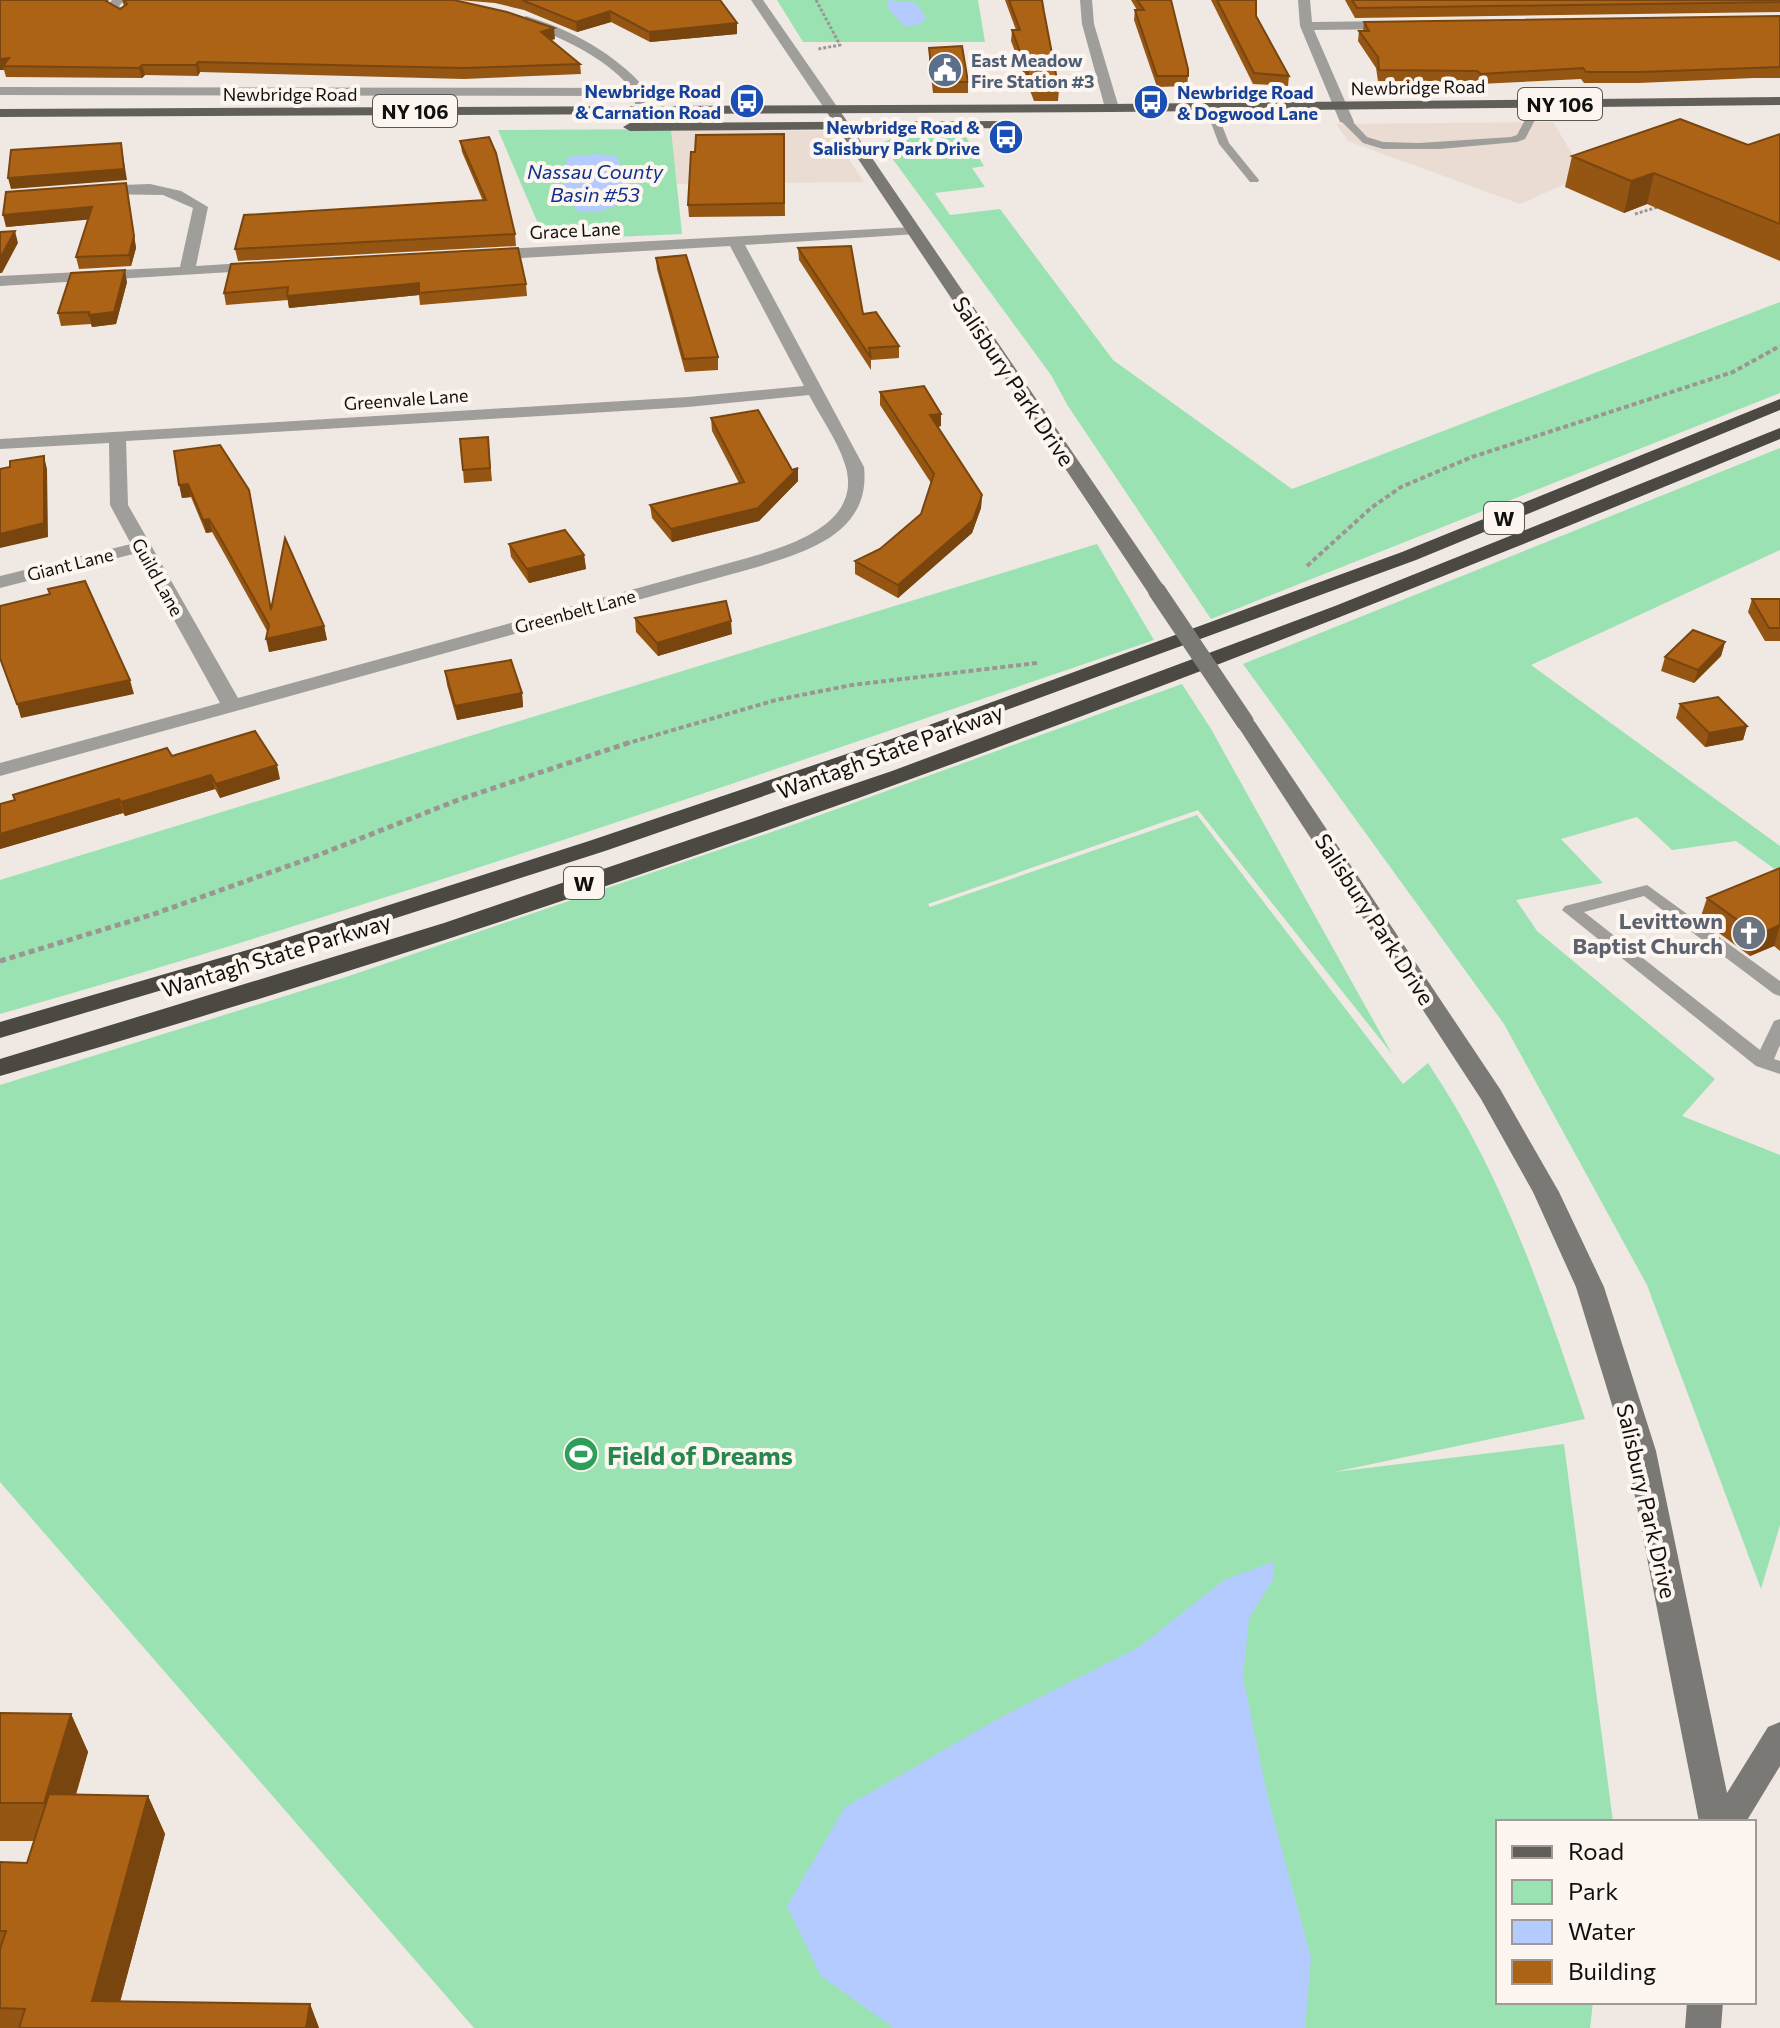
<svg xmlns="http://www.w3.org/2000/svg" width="1780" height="2028" font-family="Commissioner,sans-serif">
	<rect width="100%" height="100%" fill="#efe8e3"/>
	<path fill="#eadcd2" d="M1553,122L1585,175L1520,204L1348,141L1336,124Z
		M671,129L830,131L864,182L677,184Z"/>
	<path fill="#9be2b2" d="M777,0H978L985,42H803Z
		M671,129L682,234L545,240L498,130Z
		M966,137L984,166L972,168L985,187L935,193L950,215L1000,209L1113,360L1292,489L1780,302V393L1211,619L1068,406L1051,375L881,143L894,138Z
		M1780,448V550L1531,665L1780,846V873L1736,841L1672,850L1637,817L1561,839L1603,883L1516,900L1537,931L1715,1079L1682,1116L1780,1155V1525L1761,1589L1647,1285L1504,1024L1243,664Z
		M1097,544L1154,640C772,771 389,903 0,1014V880Z
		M1182,684L1211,729L1392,1054L1198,810L928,904L930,907L1197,815L1403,1084L1428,1063C1502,1173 1543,1294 1585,1419L1334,1472L1564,1444L1613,1822H1498V2002H1593L1590,2028H474L0,1482V1085L346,977L798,823Z"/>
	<path fill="#b3cbfe" d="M887,0L916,3L926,18L920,24L905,27L889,9Z
		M597,154L616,156L627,178L625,203L600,211H577L563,182L567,157Z
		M1273,1562V1579L1249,1618L1243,1677L1267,1794L1311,1958L1305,2028H894L821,1976L787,1906L845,1807L1003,1716L1139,1647L1224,1580Z"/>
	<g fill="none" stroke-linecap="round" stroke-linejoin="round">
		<path stroke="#9c9693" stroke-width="3" stroke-dasharray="3 2" stroke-linecap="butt" d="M816,0L840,45L818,49
			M1635,214L1661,206"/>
		<path stroke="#9c9693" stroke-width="4" stroke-dasharray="5 3" stroke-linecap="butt" d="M1307,566L1371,508L1401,487L1472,457L1733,372L1780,346
			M625,744L776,700L852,685L1037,663"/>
		<path stroke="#9c9693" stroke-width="5" stroke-dasharray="6 4" stroke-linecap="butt" d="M0,961L154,914L316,856L458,800L631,742"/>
		<path fill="#9f9e9a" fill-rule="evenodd" d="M1530,117L1535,120L1525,139L1517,142L1440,149H1383L1363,143L1342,122L1351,120L1367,137L1383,142L1419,143L1511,137L1517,135L1526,118Z
			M1216,120L1221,123L1229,143L1259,180L1258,182H1250L1219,144L1211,123Z
			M1647,885L1780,981V996L1774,994L1644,896L1584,912L1760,1050L1774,1021L1780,1019V1045L1774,1059L1780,1061V1074L1756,1066L1562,910L1565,906Z"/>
		<path fill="#9f9e9a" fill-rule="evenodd" d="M112,0H125L119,6L127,13L125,16C118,17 110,13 106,7Z
			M751,0H763L838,108L836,111H826Z
			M1080,0H1092L1094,24L1119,108L1117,111L1105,108L1082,24Z
			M1298,0H1310L1312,22L1394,21L1400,25L1394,29L1314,30L1354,122L1352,125L1340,122L1300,26Z
			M526,16C572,30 614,53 646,89L645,104H635L634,96L0,95V87L631,88C602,55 562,38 522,23L520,20Z
			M150,184L181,191L208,207L196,266L261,262L266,264V270L0,286V276L180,267L193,208L163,195L94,194L87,190L94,186Z
			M912,227L919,231L917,234L745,245L864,467C871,534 806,552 754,568L0,776V763L220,703L137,553L0,588V576L131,544L110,505L109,443L0,449V439L688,397L804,386L730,246L486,260L478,255L486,250ZM809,395C821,418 840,444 846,468C862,527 782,548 740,560L238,698L128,505L126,441L688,407Z"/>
		<path fill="#7b7975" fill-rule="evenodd" d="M826,105L838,108L1167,591L1164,595H1150L1147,591L824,108Z
			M1245,716L1255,722L1500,1089L1559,1192L1604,1287L1656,1451L1727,1793L1768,1727L1780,1722V1766L1746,1822H1699L1626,1451L1576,1287L1533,1192L1481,1099L1235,722Z
			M1687,2002H1723L1721,2028H1685Z"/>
		<path fill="#615f5a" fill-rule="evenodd" d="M1780,97V105L1112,112L0,117V109L1112,104Z
			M1006,121L1013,125L1011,128L630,131L623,127L630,123Z"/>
		<path fill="#4c4943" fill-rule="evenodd" d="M1780,399V410L1416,560L905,747L605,851L277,956L0,1038V1022L261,946L589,841L891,739L1402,552Z
			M1780,428V439C1198,681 606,903 0,1076V1059L444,923L892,771L1335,606Z"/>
		<path stroke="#7b7975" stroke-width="18" d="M1157,591L1245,722"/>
	</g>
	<path fill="#955513" d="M0,0H109L107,2L120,9L124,6L122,0H454L555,39L551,40L580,64L581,74L464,79L200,72L198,76L145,75L142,78L6,77L4,70H0Z
		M458,0H720L737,34L650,42L611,22L577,32L524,10L495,3Z
		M1005,0H1042L1044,12L1059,90L1058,101H1034L1011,41L1012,30H1016Z
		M1131,0H1171L1188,76L1187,86L1157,87L1134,20L1135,10H1137Z
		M1211,0H1256V16L1289,76L1288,86L1253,84Z
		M1345,0H1780V12L1355,18Z
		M1780,16V78H1754L1638,83H1584L1581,79L1479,84L1476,82L1378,81L1376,68L1358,41L1359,31H1363L1364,22Z
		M929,48L968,82V93H933L929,58Z
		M784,134L785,216L689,217L688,205L695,152Z
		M1780,134V261L1647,204L1624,213L1565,187L1572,156L1748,145Z
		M460,141L515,234L516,246L238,261L235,249L483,201L462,152Z
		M126,183L136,248L131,266L79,269L76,257L88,219L6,227Z
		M798,248L863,314L899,346V358L871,360V370L799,260Z
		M656,258L718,357V370L685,372L657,269Z
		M231,264L526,284L527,296L420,305L419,295L289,308L288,300L226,305L224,293Z
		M127,282L116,324L92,327L91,324L61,326L58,313Z
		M880,392L941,426L938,427L982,495L981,508L972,533L898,598L855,574V561L880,549L921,514L931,483L880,405Z
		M711,418L798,481L759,521L672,542L652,518L650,505L739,483L712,431Z
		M488,437L492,481L464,483L463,470Z
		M174,451L272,609L324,626L327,640L269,652L267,631L225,555L212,532L206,533L191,497L182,498Z
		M509,544L584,555L586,569L529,583L511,557Z
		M1752,599H1780V641H1765L1748,612Z
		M635,618L732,634L658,656L636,632Z
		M1725,642L1721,656L1694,683L1661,671L1665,657Z
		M445,671L522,693L523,707L457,720L447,685Z
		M1680,704L1747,726L1743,740L1705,747L1676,718Z
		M172,756L280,779L220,798L215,789L125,816L123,813L0,849V804L14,800L13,795Z
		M1780,868V951L1774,946L1750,956L1700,919L1707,898Z
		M0,1713L71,1714L88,1752L76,1795L148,1796L165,1834L120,2002L310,2004L319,2028H0V1862L27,1863L34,1841H0Z"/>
	<path fill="#79450f" d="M610,11L611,22L577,32L576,22Z
		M737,23V34L650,42L649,32Z
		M554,28L555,39L542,42L541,32Z
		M9,58L3,66L4,70H0V59Z
		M198,62L200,72L198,76L196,65Z
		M142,65L145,75L142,78L139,68Z
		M121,143L127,180L11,189L8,178Z
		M1654,173L1647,204L1624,213L1631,181Z
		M126,183L136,248L131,266L129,255Z
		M92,207L95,219L6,227L3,215Z
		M15,231L18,243L2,273H0V258Z
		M125,270L127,282L116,324L92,327L89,315Z
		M419,283V295L289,308L287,296Z
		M941,414V426L930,428V415Z
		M44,456L47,469L48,537L0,548V534Z
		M798,468V481L759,521L672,542L671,529Z
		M188,484L191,497L182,498L179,485Z
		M982,495L981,508L972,533L898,598V585Z
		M209,519L212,532L206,533L203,520Z
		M584,555L586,569L529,583L527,569Z
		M731,621L732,634L658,656L657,643Z
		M324,626L327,640L269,652L266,639Z
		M1725,642L1721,656L1694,683L1698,670Z
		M130,680L134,694L21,718L17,704Z
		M522,693L523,707L457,720L455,706Z
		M1747,726L1743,740L1705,747L1709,733Z
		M277,765L280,779L220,798L216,784Z
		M211,775L215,789L125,816L121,802Z
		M119,799L123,813L0,849V834Z
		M1780,925L1774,946L1750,956L1758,935Z
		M71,1714L88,1752L62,1841L44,1803Z
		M148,1796L165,1834L113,2028L92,2001Z
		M310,2004L319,2028H306Z"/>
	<path fill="#ad6316" stroke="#79450f" stroke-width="2" d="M0,0H104L120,9L127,4L124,0H454L507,12L554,28L541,32L580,64L463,68L198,62L196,65H142L139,68L3,66L9,58L0,59Z
		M522,0H720L737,23L649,32L610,11L576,22Z
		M1009,0H1042L1044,12L1059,90H1034L1012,30H1020Z
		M1137,0H1171L1188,69V76H1157L1135,10H1144Z
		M1217,0H1256V16L1289,76L1254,73Z
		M1352,0H1780V2L1357,8Z
		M1780,16V67L1640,72H1586L1583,68L1481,74L1477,71L1379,70L1378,57L1359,31H1369L1364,22Z
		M962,46L968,82H933L929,48Z
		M1680,119L1748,145L1780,134V224L1654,173L1631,181L1572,156Z
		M784,134V203L688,205L691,152H695L696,135Z
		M489,137L496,153L515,234L235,249L244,215L486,200L460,141Z
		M121,143L124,169L8,178L11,150Z
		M126,183L134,236L129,255L76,257L92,207L3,215L6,192Z
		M15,231L0,258V232Z
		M851,246L863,314L876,312L899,346L869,348L871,358L798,248Z
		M518,248L526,284L419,293V283L287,296L288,287L224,293L231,264Z
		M686,255L718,357L684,359L656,258Z
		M125,270L114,312L89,315V312L58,313L71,273Z
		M924,386L941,414L930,415L982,495L973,520L898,585L855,561L880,549L921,514L934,474L880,392Z
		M758,410L792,470L798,468L758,508L671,529L650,505L744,482L711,418Z
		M488,437L490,468L463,470L460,439Z
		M220,445L249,490L271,610L285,538L324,626L266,639L269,625L222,541L209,519L203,520L188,484L179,485L174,451Z
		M44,456V523L0,534V469L10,467V461Z
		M565,530L584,555L527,569L509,544Z
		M85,581L130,680L17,704L0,658V606L50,594L48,589Z
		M1752,599H1780V628H1769Z
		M726,601L731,621L657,643L635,618Z
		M1693,630L1725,642L1698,670L1665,657Z
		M511,660L522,693L455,706L445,671Z
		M1718,697L1747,726L1709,733L1680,704Z
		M255,731L277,765L216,784L211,775L121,802L119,799L0,834V804L15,800L13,795L167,748L172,756Z
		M1780,868V925L1758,935L1707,898Z
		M0,1713L71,1714L44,1803H0Z
		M49,1794L148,1796L92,2001L310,2004L306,2028H19L25,2009L0,2008V1949L6,1931H0V1862L27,1863Z"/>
	<defs>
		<g id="civic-disc" transform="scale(1.8)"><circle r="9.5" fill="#5c6f8a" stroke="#fdf6f0"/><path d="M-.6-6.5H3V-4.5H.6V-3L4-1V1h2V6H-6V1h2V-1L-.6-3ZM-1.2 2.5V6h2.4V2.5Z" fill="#fff"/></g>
		<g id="bus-disc" transform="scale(1.8)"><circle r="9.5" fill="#1a4fb4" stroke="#fdf6f0"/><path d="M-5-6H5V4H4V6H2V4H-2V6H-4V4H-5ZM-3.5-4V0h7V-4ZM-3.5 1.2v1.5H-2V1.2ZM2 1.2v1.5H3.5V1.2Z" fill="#fff"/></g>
		<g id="church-disc" transform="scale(1.8)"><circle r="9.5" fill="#6b7280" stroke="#fdf6f0"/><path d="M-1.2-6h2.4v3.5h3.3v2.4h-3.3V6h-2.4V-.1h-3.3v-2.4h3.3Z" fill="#fff"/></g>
		<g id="stadium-disc" transform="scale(1.8)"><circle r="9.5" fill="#2e9e5b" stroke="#fdf6f0"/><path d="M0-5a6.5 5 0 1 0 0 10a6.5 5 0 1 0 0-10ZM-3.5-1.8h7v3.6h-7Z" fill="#fff"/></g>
	</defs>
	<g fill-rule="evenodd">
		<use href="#civic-disc" x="945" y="70"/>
		<use href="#bus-disc" x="747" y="101"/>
		<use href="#bus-disc" x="1151" y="102"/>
		<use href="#bus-disc" x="1006" y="137"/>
		<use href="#church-disc" x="1749" y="933"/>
		<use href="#stadium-disc" x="581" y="1454"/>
	</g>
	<g text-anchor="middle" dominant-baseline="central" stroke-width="8" stroke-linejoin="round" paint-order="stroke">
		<g font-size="18" font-weight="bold" fill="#4e5e75" stroke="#fdf6f0" text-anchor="start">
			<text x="971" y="60">East Meadow<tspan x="971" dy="21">Fire Station #3</tspan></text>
		</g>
		<g font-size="18" fill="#12100e" stroke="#fdf6f0">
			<text transform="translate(1418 87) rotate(-1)">Newbridge Road</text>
			<text x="290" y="94">Newbridge Road</text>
			<text transform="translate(575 230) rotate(-3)">Grace Lane</text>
			<text transform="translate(406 399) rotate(-4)">Greenvale Lane</text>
			<text transform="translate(70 564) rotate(-14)">Giant Lane</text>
			<text transform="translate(158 577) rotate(61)">Guild Lane</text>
			<text transform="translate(575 611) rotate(-15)">Greenbelt Lane</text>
		</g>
		<g font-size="18" font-weight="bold" fill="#164399" stroke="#fdf6f0" text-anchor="end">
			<text x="721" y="91">Newbridge Road<tspan x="721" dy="21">&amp; Carnation Road</tspan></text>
			<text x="1177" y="92" text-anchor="start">Newbridge Road<tspan x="1177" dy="21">&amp; Dogwood Lane</tspan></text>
			<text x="980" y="127">Newbridge Road &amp;<tspan x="980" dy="21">Salisbury Park Drive</tspan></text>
		</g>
		<g fill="#fdf6f0" stroke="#585552" stroke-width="2">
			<rect x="1518" y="88" width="84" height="32" rx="6"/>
			<rect x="373" y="95" width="84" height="32" rx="6"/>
			<rect x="1484" y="502" width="40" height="32" rx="6"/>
			<rect x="564" y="867" width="40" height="32" rx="6"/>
		</g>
		<g font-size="20" font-weight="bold" fill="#12100e">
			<text x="1560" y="104">NY 106</text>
			<text x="415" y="111">NY 106</text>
			<text x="1504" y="518">W</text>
			<text x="584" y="883">W</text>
		</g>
		<g font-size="20" font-style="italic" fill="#11308c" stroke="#fdf6f0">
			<text x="595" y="171">Nassau County<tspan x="595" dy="23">Basin #53</tspan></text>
		</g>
		<g font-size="22" fill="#12100e" stroke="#fdf6f0">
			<text transform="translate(1014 381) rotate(56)">Salisbury Park Drive</text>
			<text transform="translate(890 751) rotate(-20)">Wantagh State Parkway</text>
			<text transform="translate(1375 919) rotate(57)">Salisbury Park Drive</text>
			<text transform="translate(276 955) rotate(-17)">Wantagh State Parkway</text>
			<text transform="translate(1647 1501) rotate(77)">Salisbury Park Drive</text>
		</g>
		<g font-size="22" font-weight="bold" fill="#5b616d" stroke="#fdf6f0" text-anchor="end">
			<text x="1723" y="920">Levittown<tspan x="1723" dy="25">Baptist Church</tspan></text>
		</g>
		<g font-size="26" font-weight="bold" fill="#27864d" stroke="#fdf6f0" text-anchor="start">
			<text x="607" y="1454">Field of Dreams</text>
		</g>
	</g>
	<rect x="1496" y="1820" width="260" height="184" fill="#fdf6f0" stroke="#9f9a96" stroke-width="2"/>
	<rect x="1512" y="1846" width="40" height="12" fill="#615f5a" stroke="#9f9a96" stroke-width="2"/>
	<text x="1568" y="1860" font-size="24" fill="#12100e">Road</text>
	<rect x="1512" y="1880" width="40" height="24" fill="#9be2b2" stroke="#9f9a96" stroke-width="2"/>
	<text x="1568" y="1900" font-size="24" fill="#12100e">Park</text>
	<rect x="1512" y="1920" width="40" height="24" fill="#b3cbfe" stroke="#9f9a96" stroke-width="2"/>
	<text x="1568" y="1940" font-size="24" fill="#12100e">Water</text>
	<rect x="1512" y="1960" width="40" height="24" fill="#ad6316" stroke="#9f9a96" stroke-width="2"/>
	<text x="1568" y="1980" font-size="24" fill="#12100e">Building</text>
</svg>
